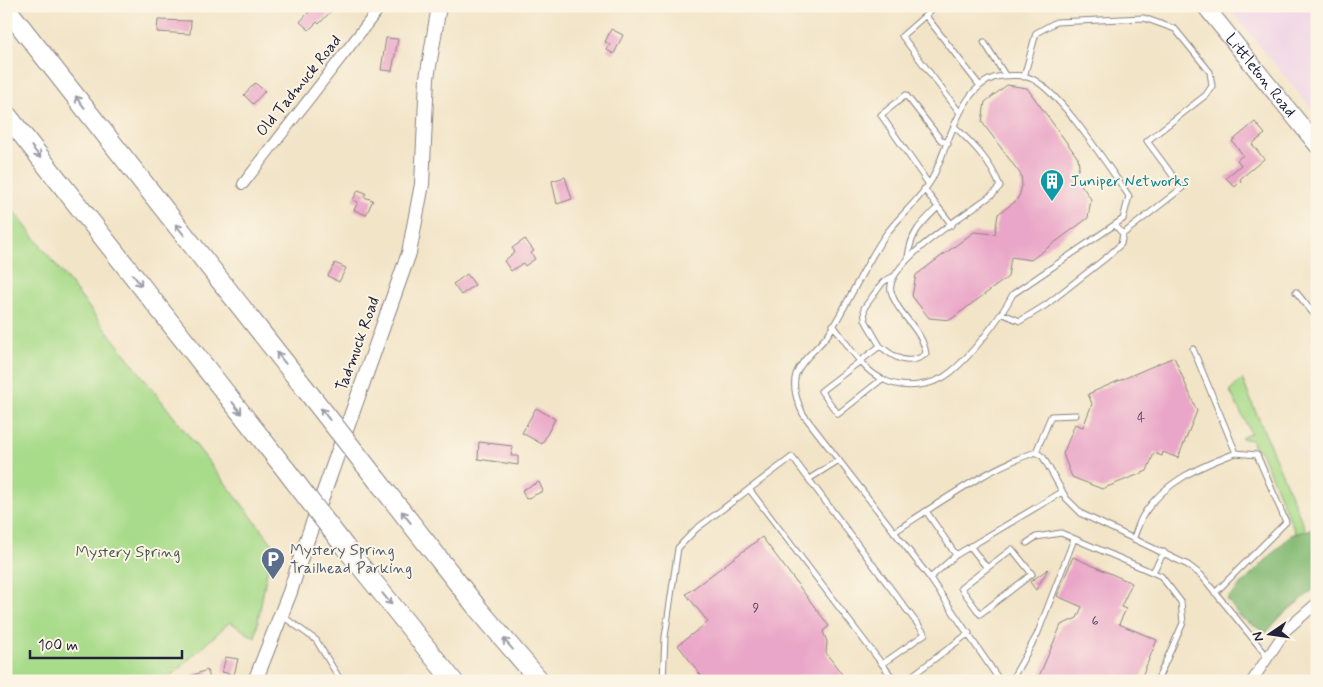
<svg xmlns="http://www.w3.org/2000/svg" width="1323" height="687" font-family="Mynerve,sans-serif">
	<rect width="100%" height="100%" fill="#fcf5e5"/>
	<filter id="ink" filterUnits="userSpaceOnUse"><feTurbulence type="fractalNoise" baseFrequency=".02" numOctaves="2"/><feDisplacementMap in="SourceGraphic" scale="10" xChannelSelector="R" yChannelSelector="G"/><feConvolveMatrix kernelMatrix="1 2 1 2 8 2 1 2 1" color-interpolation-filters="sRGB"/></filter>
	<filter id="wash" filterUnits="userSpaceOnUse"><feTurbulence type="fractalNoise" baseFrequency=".0096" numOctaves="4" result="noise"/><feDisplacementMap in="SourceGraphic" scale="20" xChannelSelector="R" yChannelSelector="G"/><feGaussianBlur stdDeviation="1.12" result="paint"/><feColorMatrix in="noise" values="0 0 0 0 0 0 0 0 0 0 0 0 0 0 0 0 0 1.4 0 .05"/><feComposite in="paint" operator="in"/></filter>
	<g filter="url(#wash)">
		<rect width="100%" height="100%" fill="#f2e4c7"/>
		<path fill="#eed0e7" d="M1227,6H1317V115L1314,112Z"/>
		<path fill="#a8db8a" stroke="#657e62" d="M6,201L272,543L255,638L230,622L165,681H6Z
			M1242,379L1306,531L1296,534L1261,452L1253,446L1252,440L1241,438L1251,433L1230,391Z"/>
		<path fill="#86bb76" stroke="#546e58" d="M1315,528L1317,587L1281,616L1266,633L1240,617L1227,599L1291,535Z"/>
		<g id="blocks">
			<path fill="#eaa6c8" d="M314,6H325L331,11L319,24L317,22L309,30L300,22Z
				M158,20L191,21L190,34L157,32Z
				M611,29L623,35L614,54L607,50L610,44L605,42Z
				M386,38L398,39L392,71L381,70Z
				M255,83L265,91L253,104L244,95Z
				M1007,85L1027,88L1078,158L1079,167L1075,176L1091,199L1088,218L1031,260L1011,257L1008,277L950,320L929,318L912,296L916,275L974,232L995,234L998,214L1016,201L1020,194L1022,185L1021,175L982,122L985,102Z
				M1255,122L1265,134L1252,144L1264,159L1240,179L1241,181L1235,187L1226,178L1241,165L1237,160L1243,155L1232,141Z
				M565,177L572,199L557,204L552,181Z
				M358,190L366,193L364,197L373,200L366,215L354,210L358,202L353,200Z
				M525,239L534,251L531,253L535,259L525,266L523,263L511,271L504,261L515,252L512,248Z
				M335,263L346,268L339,282L328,276Z
				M467,274L475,285L461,295L453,284Z
				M1174,357L1197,411L1178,458L1163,452L1162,456L1154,453L1147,471L1102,489L1072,477L1063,454L1075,424L1083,427L1092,404L1088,394Z
				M536,408L555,419L542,444L522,433Z
				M479,442L512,446L511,456H518V465L478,459Z
				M539,482L543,491L526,499L522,490Z
				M762,537L829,626L823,631L827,642L826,653L847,681H705L678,645L708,622L686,594Z
				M1073,557L1132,583L1121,607L1126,609L1119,624L1157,640L1140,681H1037L1061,625L1077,618L1082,607L1057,596Z
				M1048,569L1036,590L1030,582Z
				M226,657L238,659L234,675L222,672Z
				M207,670L211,681H180V680Z"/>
		</g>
	</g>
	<g filter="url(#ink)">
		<use href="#blocks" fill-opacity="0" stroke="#8a8381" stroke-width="1"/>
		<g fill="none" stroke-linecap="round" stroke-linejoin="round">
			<g stroke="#8a8381" stroke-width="7">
				<path id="lane" d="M936,6L902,36L960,113
					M926,16L980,86
					M984,42L1005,75
					M1024,77L1036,33L1056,22L1144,18L1175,29L1210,72L1212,86L1206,95L1147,141L1182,188L1123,234
					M928,183L881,115L906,95L941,140L948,144
					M924,189L952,225
					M908,257C911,232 921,224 938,207
					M1296,292L1317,318
					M1003,314L1020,321L1046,305L1107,257L1121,244L1123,234L1115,225
					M833,325C847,343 861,369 882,379C902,390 933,387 951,372C971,356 1001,317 1013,294L1123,219L1129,196C1109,168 1059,89 1030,78C1023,75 1011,75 1004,76C961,78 949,147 932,179C919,201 898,217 884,237C863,268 849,302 829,333C819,348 803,357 796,374C792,388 797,401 803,414L930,578L1000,681
					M880,346L865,320L864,308L883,282L892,277
					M1193,349L1236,453L1257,455L1286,522L1215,593
					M882,379L838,414L821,391L880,346C895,358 908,367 926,354C923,329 897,315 891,291C884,264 972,210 993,194L1000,186C990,161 974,145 955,127
					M1036,452L1051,416L1076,415
					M809,479L839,460
					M749,489L882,664
					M926,511L956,555
					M894,532C938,504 987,468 1036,452L1043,457L1066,498L1082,514L1188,565L1201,575L1267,656
					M1133,539C1137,531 1139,521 1144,514C1165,481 1201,466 1236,453
					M1027,543L1036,537L1061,533L1161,576L1181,602L1183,623L1157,681
					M970,546L987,568L1012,549L1032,574L980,614L961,588L987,568
					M1153,572L1164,552
					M930,578L956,555L1062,492
					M281,615L316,640L341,681
					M663,681L665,637L678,548L696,529L792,457L925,634L882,664L895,681
					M905,681L969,633
					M1011,681L1037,635L1074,539"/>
			</g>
			<g stroke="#8a8381" stroke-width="12">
				<path id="street" d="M243,184L381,6
					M1252,681L1286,630L1317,603"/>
			</g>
			<g stroke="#8a8381" stroke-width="16">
				<path id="secondary" d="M255,681L290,592L303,551L409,253L422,184L427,78L439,6"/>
			</g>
			<g stroke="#8a8381" stroke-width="18">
				<g id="primary">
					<path id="s1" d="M1205,6L1317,145"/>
				</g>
			</g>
			<g stroke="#8a8381" stroke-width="21">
				<path id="highway" d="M6,8L311,396
					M6,114L286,470
					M377,480L479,610L540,681
					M345,547L453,681"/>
			</g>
			<use href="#lane" stroke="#fff" stroke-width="5"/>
			<use href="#street" stroke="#fff" stroke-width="10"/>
			<use href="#secondary" stroke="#fff" stroke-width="14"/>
			<use href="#primary" stroke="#fff" stroke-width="16"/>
			<use href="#highway" stroke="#fff" stroke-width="19"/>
			<g stroke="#8a8381" stroke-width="21" stroke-linecap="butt">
				<path id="highway-bridge" d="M311,396L377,480
					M286,470L345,547"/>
			</g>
			<use href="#highway-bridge" stroke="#fff" stroke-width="19"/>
		</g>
		<defs><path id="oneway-shaft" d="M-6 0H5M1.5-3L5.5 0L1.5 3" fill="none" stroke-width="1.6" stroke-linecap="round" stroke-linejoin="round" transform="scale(1.25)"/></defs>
		<g stroke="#9c9ca7">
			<use href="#oneway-shaft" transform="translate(80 102) rotate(-128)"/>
			<use href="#oneway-shaft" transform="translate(36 152) rotate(52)"/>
			<use href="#oneway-shaft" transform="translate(180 230) rotate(-128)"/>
			<use href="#oneway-shaft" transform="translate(137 280) rotate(52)"/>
			<use href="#oneway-shaft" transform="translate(281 358) rotate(-129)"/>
			<use href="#oneway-shaft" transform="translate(237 408) rotate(52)"/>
			<use href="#oneway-shaft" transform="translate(325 414) rotate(-128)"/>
			<use href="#oneway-shaft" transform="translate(406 517) rotate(-128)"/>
			<use href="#oneway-shaft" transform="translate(387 599) rotate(51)"/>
			<use href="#oneway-shaft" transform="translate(508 644) rotate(-131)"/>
		</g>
	</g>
	<defs>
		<g id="building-pin" transform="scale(1.25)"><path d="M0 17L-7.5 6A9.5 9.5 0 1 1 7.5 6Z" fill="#0f9aa8" stroke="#fcf5e5"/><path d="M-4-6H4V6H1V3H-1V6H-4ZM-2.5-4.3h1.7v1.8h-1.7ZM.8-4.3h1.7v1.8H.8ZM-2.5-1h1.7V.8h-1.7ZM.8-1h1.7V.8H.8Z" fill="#fff"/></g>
		<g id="parking-pin" transform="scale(1.25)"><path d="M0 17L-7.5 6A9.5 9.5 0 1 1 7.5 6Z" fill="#5c6f8a" stroke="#fcf5e5"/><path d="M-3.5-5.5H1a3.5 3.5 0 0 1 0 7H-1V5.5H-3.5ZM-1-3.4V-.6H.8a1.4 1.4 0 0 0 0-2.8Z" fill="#fff"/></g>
	</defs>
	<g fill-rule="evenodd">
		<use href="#building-pin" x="1052" y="181"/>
		<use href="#parking-pin" x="273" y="559"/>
	</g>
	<g text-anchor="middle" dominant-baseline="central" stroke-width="4" stroke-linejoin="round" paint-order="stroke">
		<g font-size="14" fill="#54435e">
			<text x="1141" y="418">4</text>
			<text x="756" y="608">9</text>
			<text x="1095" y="621">6</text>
		</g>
		<g font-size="16" fill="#22223b" stroke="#fcf5e5">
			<text stroke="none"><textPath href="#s1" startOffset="89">Littleton Road</textPath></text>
			<text transform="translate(299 86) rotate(-51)">Old Tadmuck Road</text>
			<text transform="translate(358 344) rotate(-70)">Tadmuck Road</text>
		</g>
		<g font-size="16" fill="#0d838f" stroke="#fcf5e5" text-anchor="start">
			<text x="1070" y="181">Juniper Networks</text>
		</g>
		<g font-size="16" fill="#4e5e75" stroke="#fcf5e5" text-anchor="start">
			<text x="290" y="550">Mystery Spring<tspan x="290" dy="18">Trailhead Parking</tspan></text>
		</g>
		<g font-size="16" fill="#4a5a53" stroke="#fcf5e5">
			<text x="128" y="552">Mystery Spring</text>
		</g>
	</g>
	<rect width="1323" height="687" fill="none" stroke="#fcf5e5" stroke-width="25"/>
	<g transform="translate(1270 634) rotate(257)" stroke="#fcf5e5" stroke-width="4" paint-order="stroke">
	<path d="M0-4L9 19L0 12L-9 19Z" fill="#22223b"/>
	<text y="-8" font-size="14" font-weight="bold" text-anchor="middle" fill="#22223b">N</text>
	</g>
	<path d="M30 650v8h152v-8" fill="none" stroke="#22223b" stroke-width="2.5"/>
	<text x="38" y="650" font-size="15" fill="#22223b" stroke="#fcf5e5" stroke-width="4" paint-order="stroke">100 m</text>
</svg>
